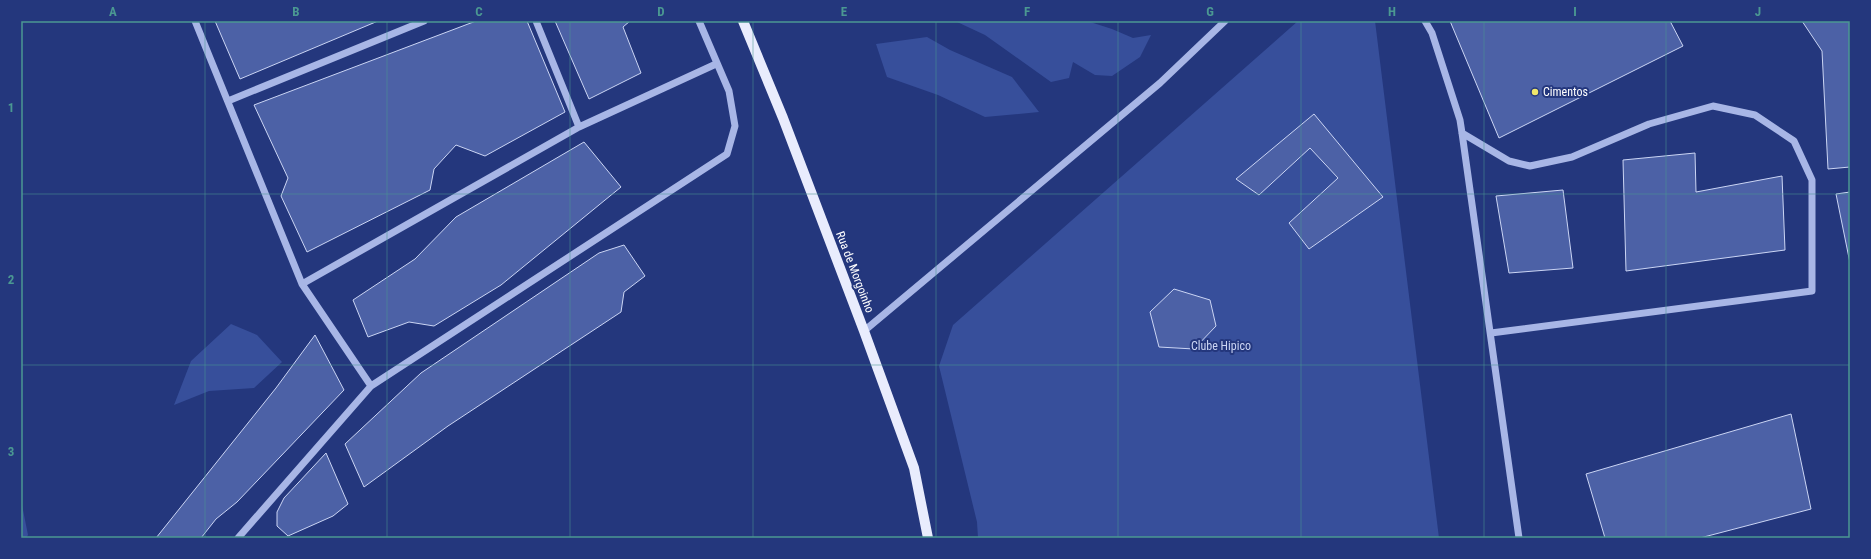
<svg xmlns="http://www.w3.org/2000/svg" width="1871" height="559" font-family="'Roboto Condensed',sans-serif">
	<rect width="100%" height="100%" fill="#24377d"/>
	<path fill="#374f9b" d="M955,21H1087L1112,29L1133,38L1151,35L1140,57L1112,76L1095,75L1073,62L1069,78L1051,82L985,35Z
		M1298,21H1375L1439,538H978L977,522L939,366L953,325Z
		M927,37L950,50L1012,77L1039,112L985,117L938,95L887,77L876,44Z
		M231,324L257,335L282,362L254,388L209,391L174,405L191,361Z
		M21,500L28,535L26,538H21Z"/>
	<path fill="#4c61a6" stroke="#cbd5f4" d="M215,21H378L240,79Z
		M476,21H527L565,112L485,156L456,145L434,169L430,190L307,252L281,196L288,178L254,105Z
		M555,21H630L623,27L641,73L589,99Z
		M1450,21H1670L1683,46L1499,138Z
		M1802,21H1850V167L1828,169L1822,51Z
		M1314,114L1383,197L1309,249L1289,223L1338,178L1310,148L1259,195L1236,179Z
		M584,142L621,187L501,285L434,326L409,322L368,337L353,300L415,259L456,217Z
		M1695,153L1696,192L1782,176L1785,250L1626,271L1623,160Z
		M1563,190L1573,268L1509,273L1496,196Z
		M1850,192V263L1836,194Z
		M624,245L645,276L624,292L621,312L448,426L364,487L345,444L421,373L599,253Z
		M1174,289L1210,300L1216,326L1194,349L1159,347L1150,312Z
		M315,335L344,390L237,502L216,519L201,538H156L276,388Z
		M1791,414L1811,509L1700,538H1605L1586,474Z
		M326,453L348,504L333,516L288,536L277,526V512L284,498Z"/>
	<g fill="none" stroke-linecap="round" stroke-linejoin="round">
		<path stroke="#a8b6e6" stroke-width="7" d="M195,21L302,284L371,386L238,538
			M536,21L579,127
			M1425,21L1432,33L1460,120L1462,133L1519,538
			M228,101L424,21
			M1462,133L1509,161L1530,166L1572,157L1649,124L1713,106L1755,115L1794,141L1812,180V291L1491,333
			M302,284L579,127L716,64
			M864,331L1160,83L1225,21
			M371,386L727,154L735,126L729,91L699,21"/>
		<path stroke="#e9ecfd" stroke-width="10" d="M743,21L783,118L864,331L914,468L928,538"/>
	</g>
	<path fill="none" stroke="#4b9892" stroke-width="1" stroke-opacity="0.55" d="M205,21V538M387,21V538M570,21V538M753,21V538M936,21V538M1118,21V538M1301,21V538M1484,21V538M1666,21V538M21,194H1850M21,365H1850"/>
	<circle fill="#f0e76b" stroke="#24377d" stroke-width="1.5" cx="1535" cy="92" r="4"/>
	<g text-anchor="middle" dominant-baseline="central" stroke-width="4" stroke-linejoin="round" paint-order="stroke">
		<g font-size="12" fill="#fff" stroke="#24377d" text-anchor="start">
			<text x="1543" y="92">Cimentos</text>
		</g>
		<g font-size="12" fill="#fff" stroke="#24377d">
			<text transform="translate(855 272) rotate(69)">Rua de Morgoinho</text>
		</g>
		<g font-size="12" fill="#cbd5f4" stroke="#24377d">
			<text x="1221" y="346">Clube Hipico</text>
		</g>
	</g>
	<rect width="1871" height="559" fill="none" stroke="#24377d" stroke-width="44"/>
	<rect x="22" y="22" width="1827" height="515" fill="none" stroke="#4b9892" stroke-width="1.5"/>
	<g font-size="13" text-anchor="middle" font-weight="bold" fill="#4b9892">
		<text x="113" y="16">A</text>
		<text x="296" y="16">B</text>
		<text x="479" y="16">C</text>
		<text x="661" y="16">D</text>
		<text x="844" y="16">E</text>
		<text x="1027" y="16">F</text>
		<text x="1210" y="16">G</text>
		<text x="1392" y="16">H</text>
		<text x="1575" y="16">I</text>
		<text x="1758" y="16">J</text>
		<text x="11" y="112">1</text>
		<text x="11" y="284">2</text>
		<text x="11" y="456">3</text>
	</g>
</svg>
